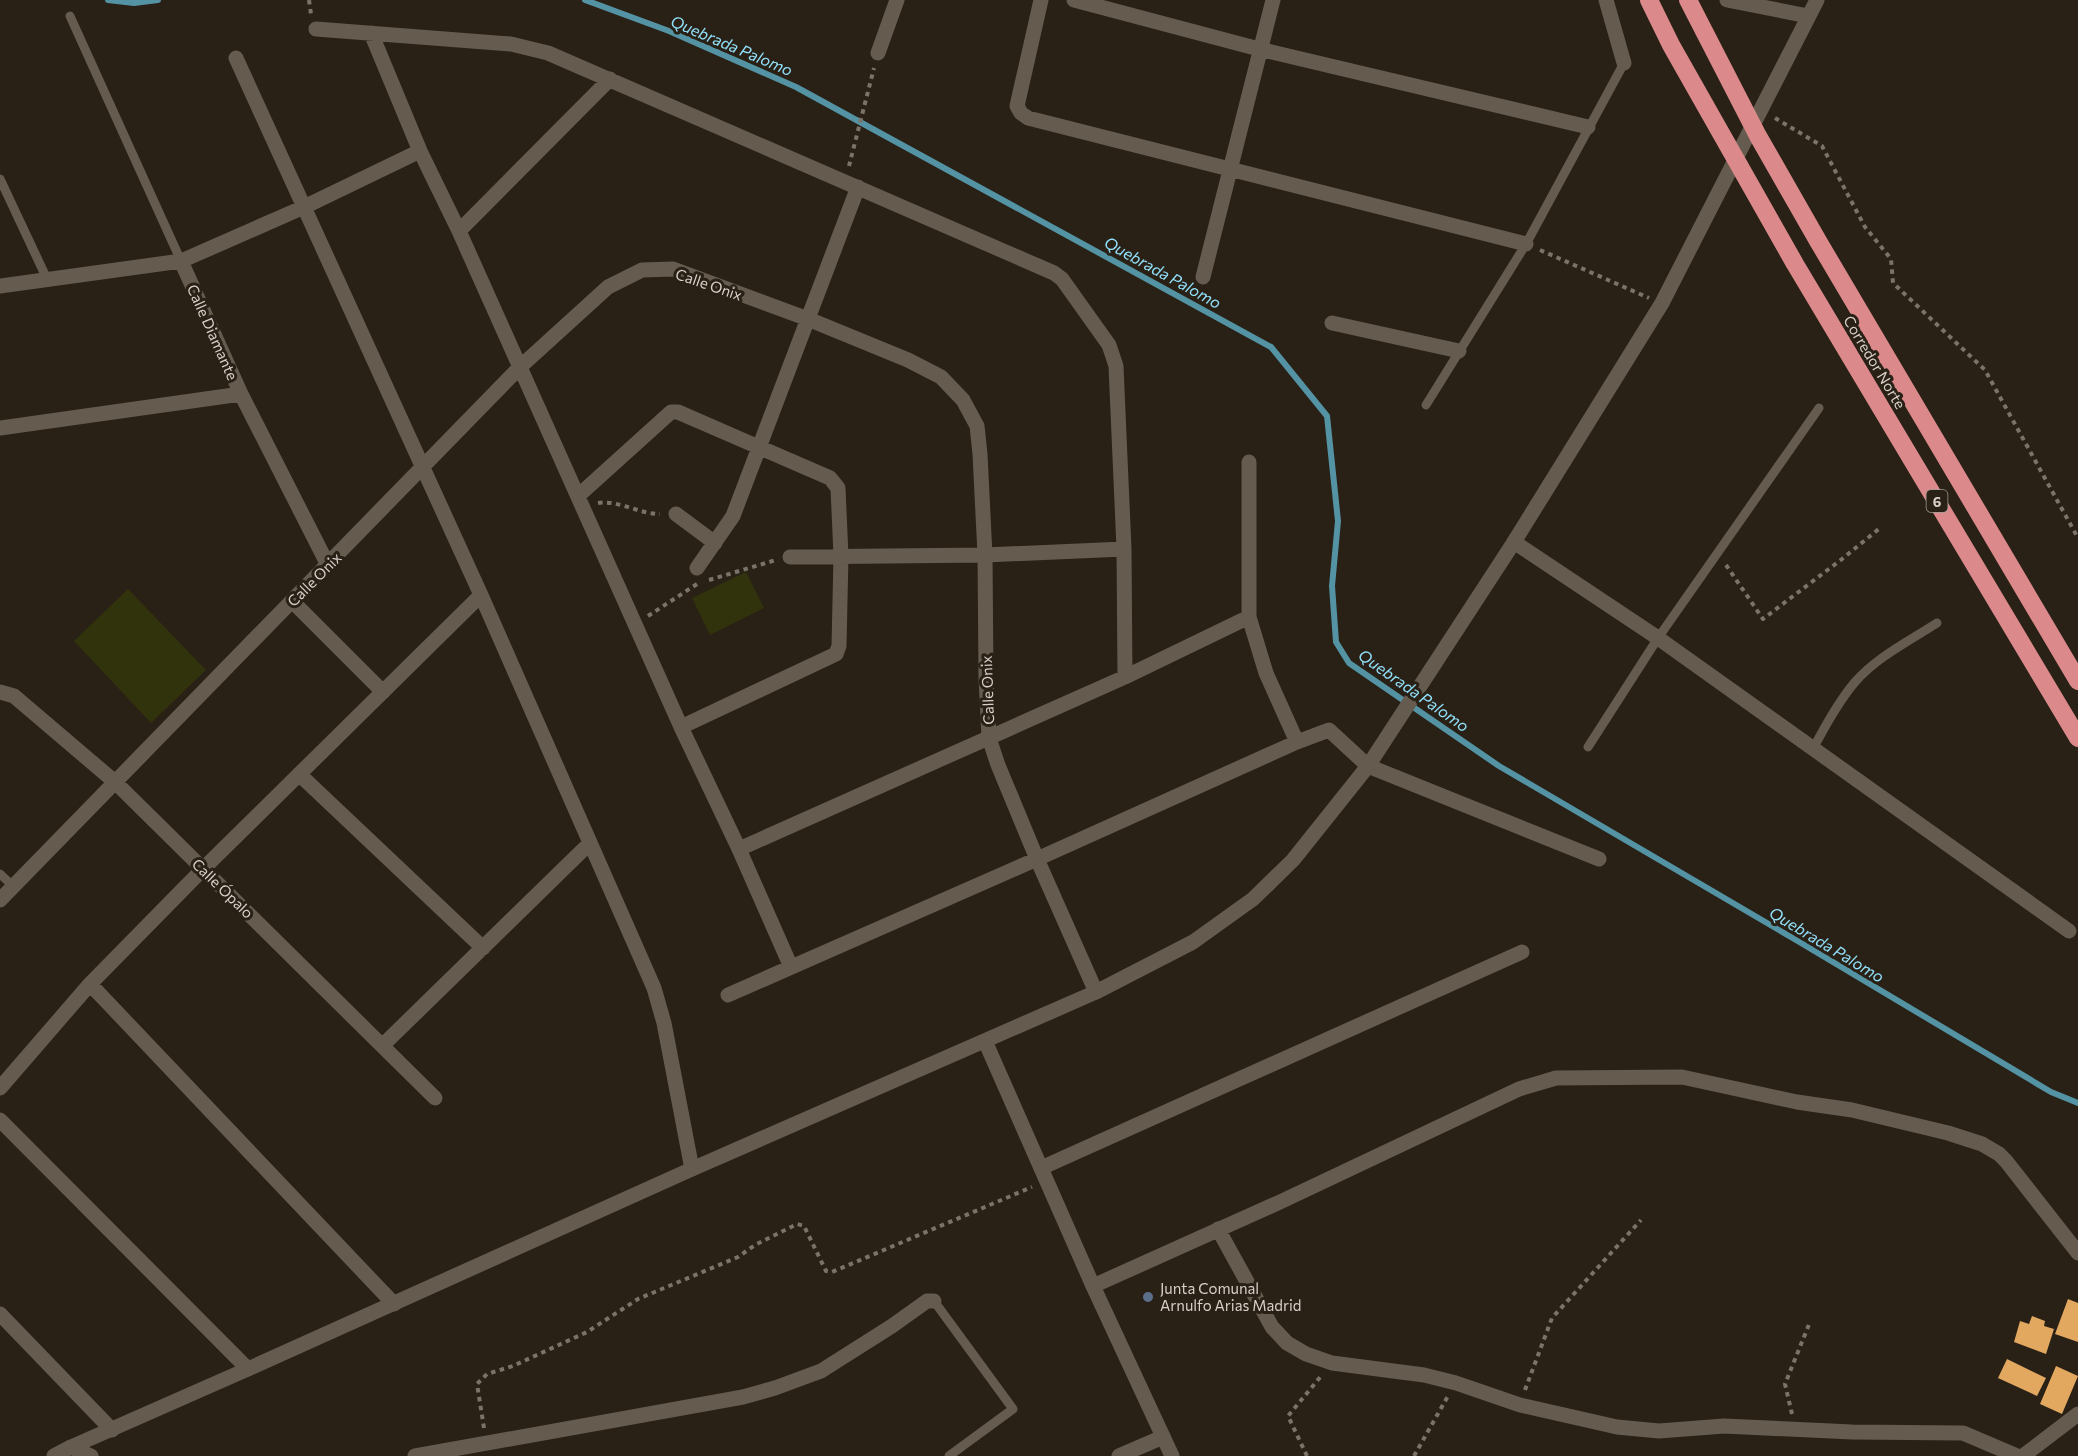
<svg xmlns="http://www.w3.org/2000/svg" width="2078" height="1456" font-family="Commissioner,sans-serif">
	<rect width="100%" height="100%" fill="#292016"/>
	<path fill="#30330b" d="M746,572L764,608L710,635L692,598Z
		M128,589L206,670L151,723L74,641Z"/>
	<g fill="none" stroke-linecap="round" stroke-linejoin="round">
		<path stroke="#5493a3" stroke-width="6" d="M108,0L134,3L158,0
			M585,0L669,31L796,87L1271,347L1327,416L1338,521L1332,586L1336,642L1349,663L1499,766L1796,940L2051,1092L2078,1103"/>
	</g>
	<path fill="#e2a860" d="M2068,1299L2078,1303V1342L2055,1334Z
		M2032,1316L2045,1321L2044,1326L2054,1329L2046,1354L2014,1342L2020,1321L2029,1324Z
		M2007,1359L2046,1378L2037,1396L1998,1378Z
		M2056,1366L2078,1376L2062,1414L2040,1404Z"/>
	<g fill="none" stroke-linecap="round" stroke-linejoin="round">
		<path stroke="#7a736a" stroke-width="4" stroke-dasharray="4.5 4.5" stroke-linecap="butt" d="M309,0L311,14
			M1775,118L1822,146L1865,227L1891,259L1893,283L1985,370L2078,538
			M849,166L874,68
			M1540,250L1649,298
			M598,503C620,500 638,514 660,514
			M1726,565L1763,619L1842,559L1880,528
			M709,580L776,560
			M648,616L697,584
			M1525,1390L1552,1318L1641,1220
			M1792,1414L1785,1384L1810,1322
			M484,1428L477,1384L487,1374L513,1366L587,1332L638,1299L738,1257L755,1245L797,1224L804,1226L826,1271L832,1272L1032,1187
			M1307,1456L1288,1416L1322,1375
			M1414,1456L1448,1396"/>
		<path stroke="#655b4f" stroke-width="9" d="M70,16L181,261
			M0,179L47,279
			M1426,405L1526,244L1624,63
			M1588,747L1658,638L1819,408
			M1813,749C1825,726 1838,702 1855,682C1877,657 1909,641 1937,623
			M0,874L13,886
			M934,1301L1013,1409L949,1456"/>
		<path stroke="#655b4f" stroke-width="15" d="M1041,0L1017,106L1021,113L1028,118L1526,244
			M1074,0L1259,49L1588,127
			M1606,0L1624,63
			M316,29L511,44L548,53L1054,273L1062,279L1109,345L1116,366L1124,549L1125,677
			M371,33L420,151L459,231L681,727L739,849L791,967
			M878,53L897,0
			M236,58L481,595L654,988L664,1023L692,1169
			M459,231L610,79
			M181,261L304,207L420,151
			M1203,277L1273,0
			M0,286L181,261L241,394L328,565
			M1332,323L1459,351
			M0,428L241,394
			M1249,462V617L1266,673L1297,742
			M578,496L671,412H678L830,478L838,488L841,556L839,646L836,654L681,727
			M676,514L715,543
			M1514,542L1658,638L2069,931
			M790,557L985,555L1124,549
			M697,568L733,516L858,187
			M292,601L383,692
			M0,692L14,696L115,782L435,1098
			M299,774L483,948
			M739,849L1125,677L1249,617
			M0,900L520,367L608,287L642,270L673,269L808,319L908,360L941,377L963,400L977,426L980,454L985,555L986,678L989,738L998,765L1037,859L1096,992
			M90,984L394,1304
			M728,995L1037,859L1297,742L1329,730L1368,766L1599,859
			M383,1045L590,843
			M0,1088L90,984L203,869L481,595
			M0,1120L248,1369
			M1041,1168L1522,952
			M1218,1229L1272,1327L1287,1343L1306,1354L1332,1363L1424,1375L1456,1383L1520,1405L1617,1427L1659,1431L1724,1426L1852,1432L1963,1433L2017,1456
			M1093,1286L1280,1202L1519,1089L1556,1078L1682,1077L1797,1102L1852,1110L1948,1133L1982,1144L1999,1154L2006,1161L2078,1253
			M0,1314L112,1430
			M71,1447L91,1456
			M415,1456L743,1397L775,1388L821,1371L892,1326L927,1301H934
			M1119,1456L1163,1437
			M2023,1456L2078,1414"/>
		<path stroke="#655b4f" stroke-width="15" d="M1727,0L1808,16
			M985,1041L1093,1286L1172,1456
			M54,1456L71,1447L248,1369L692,1169L1096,992L1193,942L1253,899L1293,860L1368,766L1514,542L1662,303L1817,0"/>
		<path stroke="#db898a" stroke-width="18" d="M1649,0L1671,45L1795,264L2078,738
			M1688,0L1758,136L1818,241L2078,681"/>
	</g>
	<circle fill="#5c6f8a" stroke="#292016" stroke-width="2" cx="1148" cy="1297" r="6"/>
	<g text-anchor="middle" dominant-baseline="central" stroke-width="6" stroke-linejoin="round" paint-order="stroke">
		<rect fill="#292016" stroke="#a39c94" stroke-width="1.5" x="1926.5" y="490" width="21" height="22" rx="4.5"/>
		<g font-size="14" font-weight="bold" fill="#d7d1ca">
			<text x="1937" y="501">6</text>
		</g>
		<g font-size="15" fill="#d7d1ca" stroke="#292016">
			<text transform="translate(709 284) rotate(19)">Calle Onix</text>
			<text transform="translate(213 332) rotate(66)">Calle Diamante</text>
			<text transform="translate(1875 362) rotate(59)">Corredor Norte</text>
			<text transform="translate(314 579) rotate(-45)">Calle Onix</text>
			<text transform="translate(987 690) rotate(-92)">Calle Onix</text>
			<text transform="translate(223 888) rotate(44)">Calle Ópalo</text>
		</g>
		<g font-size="15" fill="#d7d1ca" stroke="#292016" text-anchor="start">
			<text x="1160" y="1288">Junta Comunal<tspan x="1160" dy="17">Arnulfo Arias Madrid</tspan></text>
		</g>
		<g font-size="16" font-style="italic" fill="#91e0fa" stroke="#292016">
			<text transform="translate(732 45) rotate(23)">Quebrada Palomo</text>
			<text transform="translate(1163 272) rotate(29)">Quebrada Palomo</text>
			<text transform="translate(1414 690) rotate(35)">Quebrada Palomo</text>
			<text transform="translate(1827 944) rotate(31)">Quebrada Palomo</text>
		</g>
	</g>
</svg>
